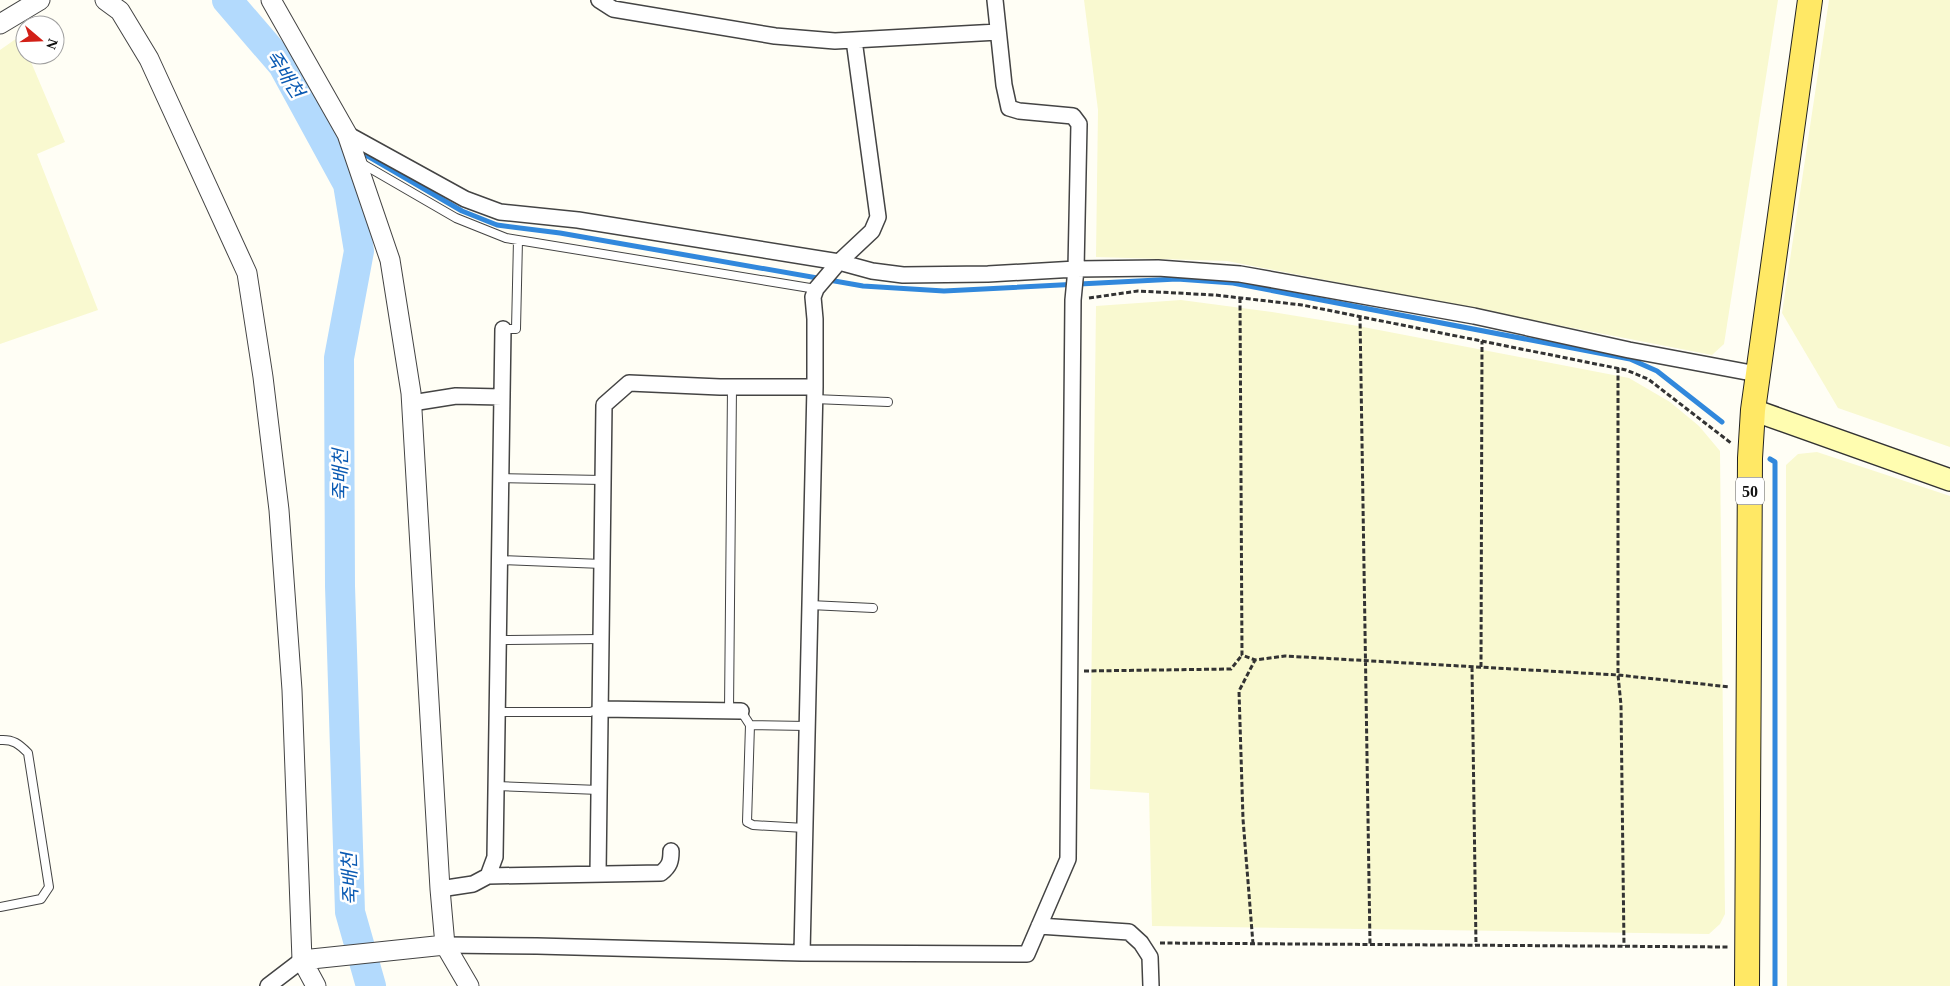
<svg xmlns="http://www.w3.org/2000/svg" width="1950" height="986" font-family="'Times New Roman','Noto Sans KR',serif">
	<rect width="100%" height="100%" fill="#fffef5"/>
	<path fill="#f9f9d0" d="M1084,0H1778L1724,344L1712,355L1227,261L1096,257L1098,110Z
		M1829,0H1950V447L1838,408L1782,313Z
		M20,36L25,47V55H28L65,142L37,154L98,310L0,344V50Z
		M1181,300L1272,312L1358,326L1629,378L1670,402L1699,426L1720,451L1725,914L1720,924L1709,934L1152,926L1149,793L1090,789L1096,306Z
		M1817,452L1950,496V986H1787L1786,465L1798,454Z"/>
	<g fill="none" stroke-linecap="round" stroke-linejoin="round">
		<path stroke="#3188dc" stroke-width="5" d="M316,126L343,142
			M359,151L462,211L497,225L560,233L863,286L944,291L1177,279L1233,283L1630,359L1657,371L1722,422
			M1770,459L1775,462V986"/>
		<path stroke="#b3dafd" stroke-width="30" d="M227,0L283,65L348,184L359,251L339,358L340,586L350,912L371,986"/>
		<g stroke="#444" stroke-width="10">
			<path id="service" d="M361,163L456,218L506,238L816,289
				M503,329H516L518,240
				M814,399L888,402
				M501,478L603,480
				M500,560L602,564
				M810,605L873,608
				M498,640L601,639
				M729,711L732,387
				M741,711L750,725L807,726
				M497,712H590L600,709
				M750,725L747,822L753,825L805,828
				M0,740C13,739 19,744 28,753L49,887L41,899L0,907
				M496,786L599,790"/>
		</g>
		<g stroke="#444" stroke-width="18">
			<path id="minor" d="M599,0L613,9L775,36L835,41L998,32
				M854,40L878,217L872,231L839,262L816,289L813,297L815,319V387L802,953L1027,954L1068,859L1073,300L1076,269L1079,124L1073,116L1019,111L1009,108L1004,85L995,0
				M347,134L465,199L500,212L578,220L839,262L872,271L903,275L988,274L1076,269L1158,268L1240,274L1474,316L1629,350L1757,374
				M412,403L456,396L502,397
				M600,709L741,711
				M598,874L604,405L629,383L720,387H815
				M488,876L495,857L503,329
				M440,889L473,884L488,876L661,873C670,866 671,861 671,851
				M1039,926L1129,932L1141,943L1150,957L1151,986
				M445,945L537,946L802,953
				M268,986L302,960"/>
		</g>
		<g stroke="#444" stroke-width="21">
			<path id="tertiary" d="M105,0L120,11L149,59L247,273L263,377L279,510L292,690L302,960L316,986
				M271,0L347,134L390,260L411,393L440,889L445,945L469,986
				M0,24L40,0
				M302,960L445,945"/>
		</g>
		<g stroke="#333" stroke-width="24">
			<path id="secondary" d="M1753,410L1950,480"/>
		</g>
		<g stroke="#222" stroke-width="26">
			<path id="primary" d="M1747,986L1750,458L1753,410L1810,0"/>
		</g>
		<path stroke="#333" stroke-width="3" stroke-dasharray="5 2.5" stroke-linecap="butt" d="M1089,298L1138,291L1215,295L1302,305L1626,370L1648,379L1731,443
			M1240,298L1242,655L1255,660
			M1360,316L1370,944
			M1618,368V675L1621,705L1624,946
			M1472,667L1476,945
			M1481,667L1482,341
			M1084,671L1231,669L1242,655
			M1160,943L1728,947
			M1253,944L1243,819L1239,691L1255,660L1285,656L1618,675L1730,687"/>
		<use href="#service" stroke="#fff" stroke-width="8"/>
		<use href="#minor" stroke="#fff" stroke-width="15"/>
		<use href="#tertiary" stroke="#fff" stroke-width="19"/>
		<use href="#secondary" stroke="#fffdb0" stroke-width="21"/>
		<use href="#primary" stroke="#ffe865" stroke-width="24"/>
	</g>
	<g text-anchor="middle" dominant-baseline="central" stroke-width="5" stroke-linejoin="round" paint-order="stroke">
		<rect fill="#fff" stroke="#585858" stroke-width="1" x="1736" y="477.5" width="28" height="27" rx="4"/>
		<g font-size="16" font-weight="bold" fill="#111">
			<text x="1750" y="491">50</text>
		</g>
		<g font-size="19" font-style="italic" fill="#0a5ab3" stroke="#fff">
			<text transform="translate(285 74) rotate(57)">죽배천</text>
			<text transform="translate(340 475) rotate(-90)">죽배천</text>
			<text transform="translate(350 879) rotate(-92)">죽배천</text>
		</g>
	</g>
	<g transform="translate(40 40) rotate(109)"><circle r="24" fill="#ffffff" stroke="#a0a0a0"/>
	<path d="M0-4L9 19L0 12L-9 19Z" fill="#d22017"/>
	<text y="-8" font-size="14" font-weight="bold" text-anchor="middle" fill="#111111">N</text>
	</g>
</svg>
